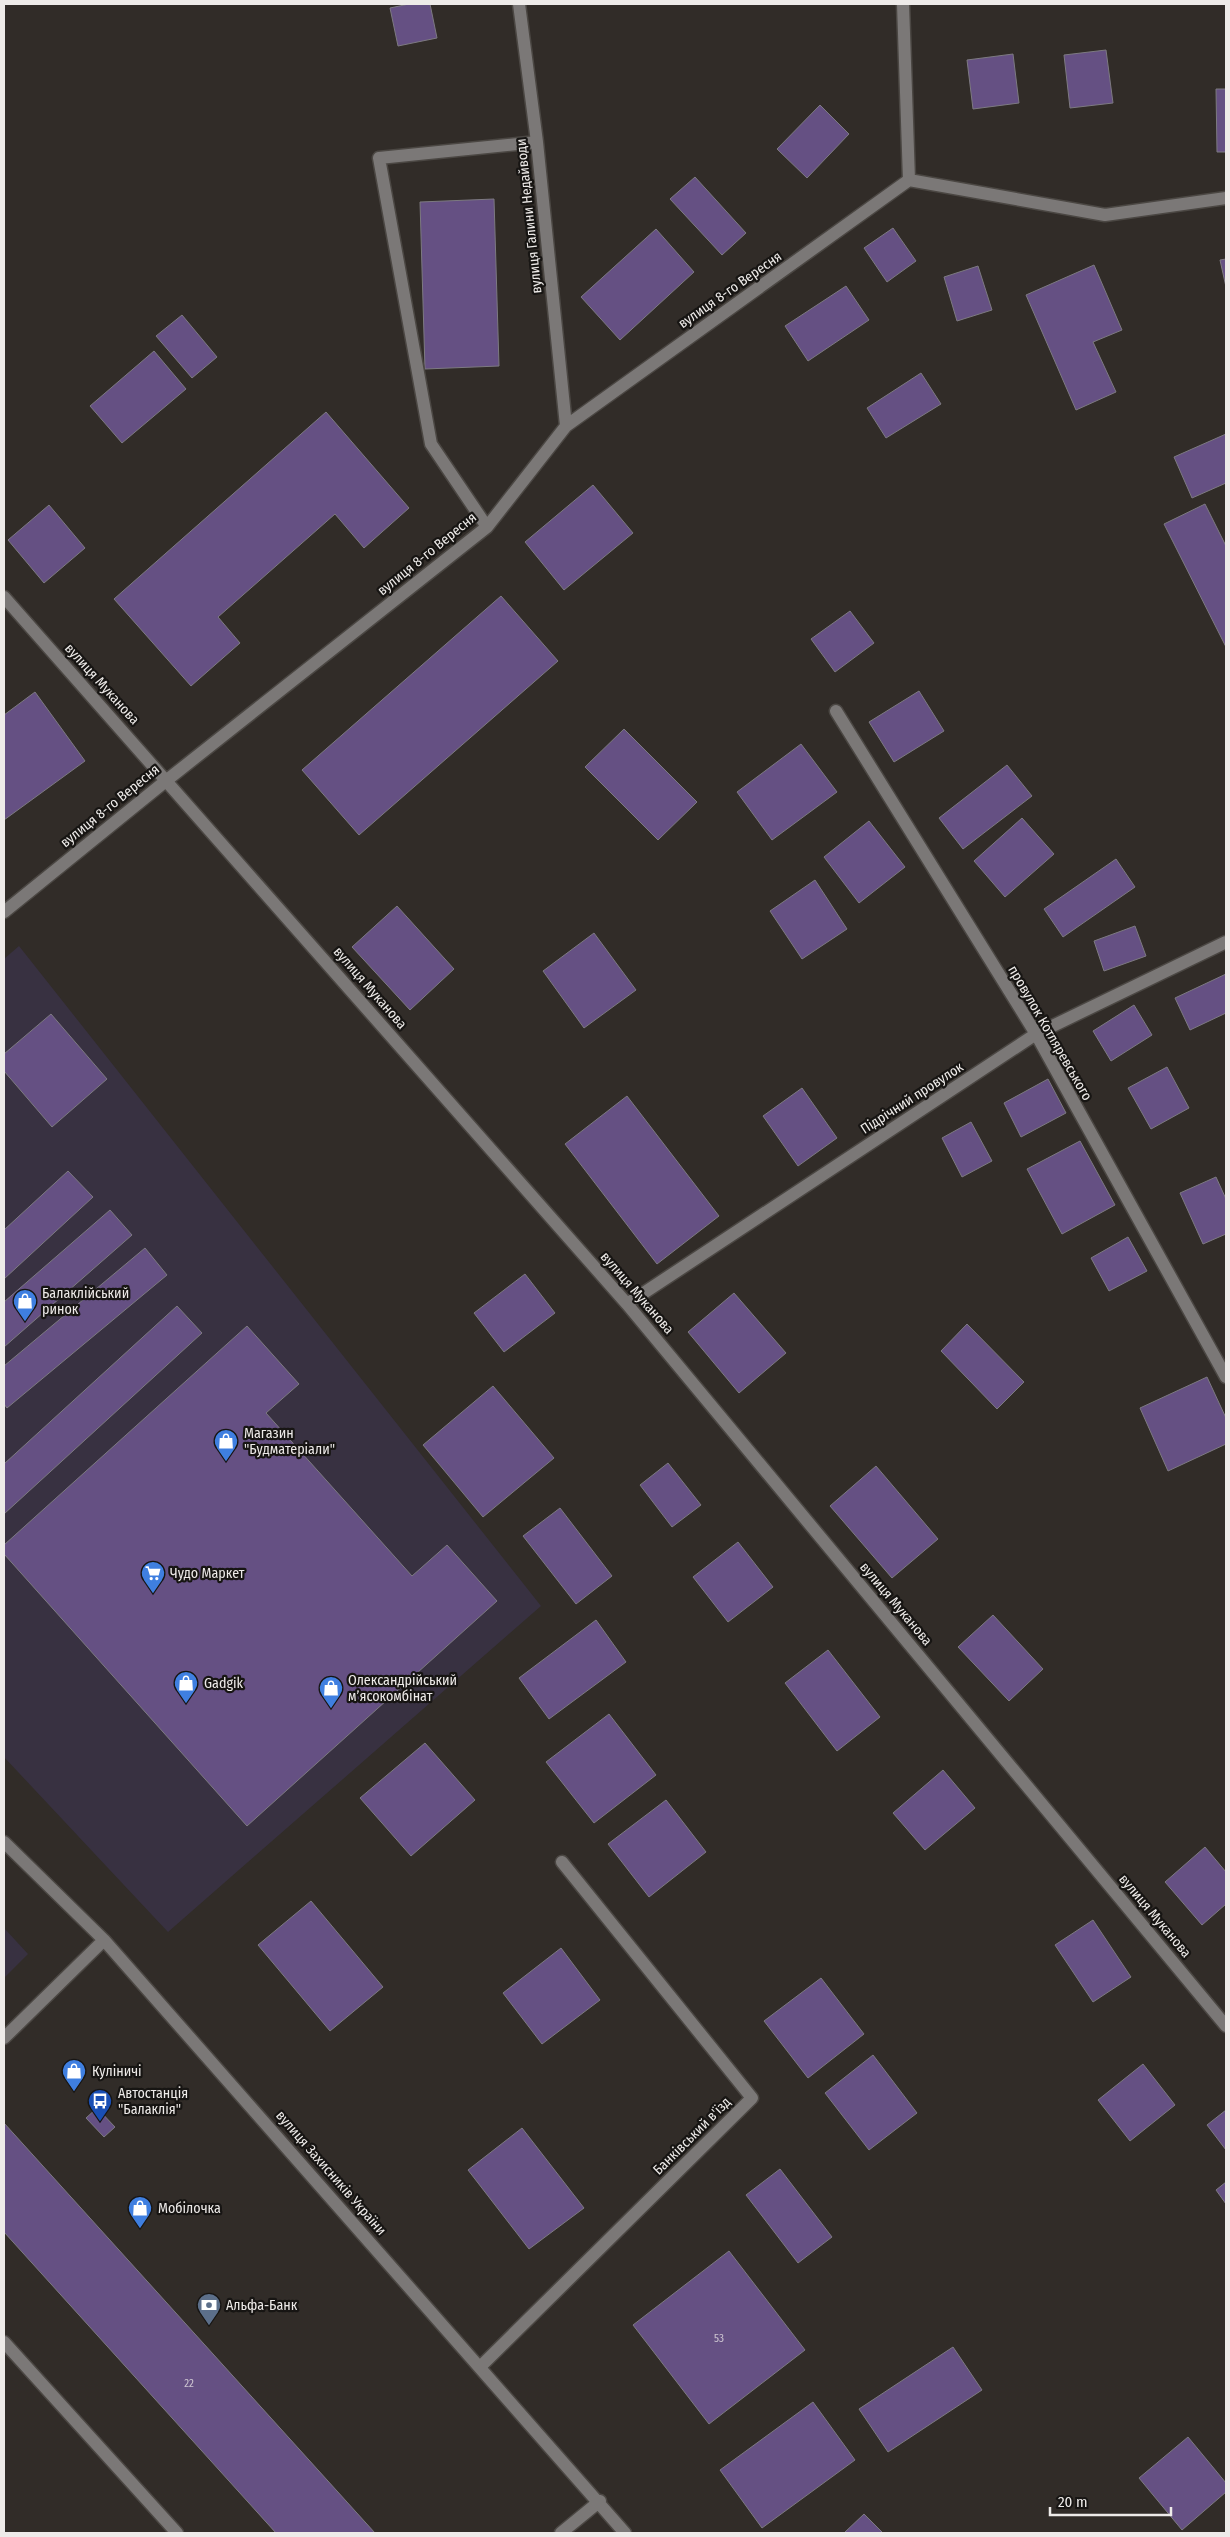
<svg xmlns="http://www.w3.org/2000/svg" width="1230" height="2537" font-family="'Fira Sans Condensed',sans-serif">
	<rect width="100%" height="100%" fill="#312c28"/>
	<path fill="#383141" d="M19,946L541,1606L168,1932L4,1757V959Z
		M4,1928L28,1954L4,1978Z"/>
	<path fill="#655083" stroke="#7d7a81" d="M409,4H430L437,38L398,46L390,8Z
		M1106,50L1113,103L1070,108L1064,55Z
		M1013,54L1019,103L973,109L967,60Z
		M1216,89H1226V152H1217Z
		M820,105L849,134L807,178L777,149Z
		M695,177L746,233L722,255L670,199Z
		M494,199L499,366L425,369L420,202Z
		M893,228L916,261L887,282L864,248Z
		M656,229L694,272L620,340L581,297Z
		M1226,259V287L1220,260Z
		M1094,265L1122,330L1093,342L1116,392L1076,410L1026,295Z
		M978,266L992,310L957,321L944,277Z
		M846,286L869,320L808,361L785,326Z
		M182,315L217,357L192,378L156,336Z
		M154,351L186,389L122,443L90,406Z
		M921,373L941,404L886,438L867,408Z
		M326,412L409,508L364,548L335,514L218,617L240,643L191,686L114,599Z
		M1226,434V483L1192,498L1174,457Z
		M593,485L633,533L564,590L525,542Z
		M1205,504L1226,546V647L1164,524Z
		M49,505L85,548L44,583L8,540Z
		M501,596L558,661L359,835L302,770Z
		M850,611L874,643L835,672L811,639Z
		M919,691L944,731L894,762L869,722Z
		M35,692L85,761L4,820V715Z
		M624,729L697,802L658,840L585,767Z
		M801,744L837,792L772,840L737,792Z
		M1007,765L1032,796L963,849L939,818Z
		M1022,818L1054,854L1005,897L974,861Z
		M869,821L905,867L859,903L824,857Z
		M1116,859L1135,887L1063,937L1044,909Z
		M815,880L847,929L802,959L770,911Z
		M397,906L454,969L410,1010L352,947Z
		M1135,926L1146,956L1104,971L1094,941Z
		M594,933L636,990L584,1028L543,971Z
		M1226,974V1013L1190,1030L1175,998Z
		M1134,1005L1152,1035L1111,1061L1093,1031Z
		M51,1014L107,1079L52,1127L4,1071V1054Z
		M1167,1067L1189,1108L1151,1129L1128,1088Z
		M1048,1079L1066,1113L1021,1137L1004,1103Z
		M802,1088L837,1138L798,1166L763,1116Z
		M627,1096L719,1216L657,1264L565,1144Z
		M971,1122L992,1161L962,1177L942,1138Z
		M1080,1141L1115,1205L1062,1234L1027,1169Z
		M68,1171L93,1197L4,1279V1230Z
		M1216,1177L1226,1199V1234L1203,1244L1180,1193Z
		M110,1210L132,1235L4,1347V1302Z
		M1128,1237L1147,1271L1109,1291L1091,1258Z
		M145,1248L167,1275L7,1408L4,1404V1366Z
		M525,1274L555,1313L504,1352L474,1313Z
		M734,1293L786,1353L739,1393L688,1332Z
		M177,1306L202,1333L4,1514V1464Z
		M967,1324L1024,1382L997,1409L941,1351Z
		M247,1326L299,1384L266,1413L412,1576L447,1545L497,1601L247,1826L4,1554V1545Z
		M1207,1377L1226,1418V1444L1168,1471L1140,1408Z
		M493,1386L554,1458L483,1517L423,1445Z
		M668,1463L701,1505L672,1527L640,1485Z
		M876,1466L938,1539L892,1578L830,1506Z
		M560,1508L612,1576L576,1604L523,1536Z
		M738,1542L773,1587L728,1622L693,1577Z
		M993,1615L1043,1669L1009,1701L958,1647Z
		M596,1620L626,1662L549,1719L519,1678Z
		M828,1650L880,1717L837,1751L785,1683Z
		M609,1714L656,1775L594,1823L546,1762Z
		M425,1743L475,1800L411,1856L360,1798Z
		M943,1770L975,1808L925,1850L893,1813Z
		M666,1800L706,1852L649,1897L608,1844Z
		M1205,1847L1226,1872V1904L1202,1925L1165,1882Z
		M311,1901L383,1987L330,2031L258,1945Z
		M1093,1920L1131,1977L1093,2002L1055,1945Z
		M561,1948L600,2000L542,2044L503,1993Z
		M821,1978L864,2034L808,2078L764,2021Z
		M873,2055L917,2113L869,2150L825,2093Z
		M1143,2064L1175,2105L1130,2141L1098,2100Z
		M97,2108L115,2127L104,2137L86,2118Z
		M1226,2110V2150L1207,2125Z
		M4,2123L375,2533H276L4,2232Z
		M522,2128L584,2208L529,2249L468,2170Z
		M780,2169L832,2237L798,2263L746,2195Z
		M1226,2182V2204L1216,2190Z
		M729,2251L805,2350L709,2424L633,2325Z
		M953,2347L982,2390L888,2452L859,2409Z
		M813,2402L855,2460L762,2528L720,2470Z
		M1188,2437L1226,2483V2492L1182,2530L1139,2478Z
		M864,2514L883,2533H844Z"/>
	<g fill="none" stroke-linecap="round" stroke-linejoin="round">
		<g stroke="#4b4743" stroke-width="15">
			<path id="minor" d="M519,4L537,142L566,426
				M903,4L909,180
				M487,527L431,444L379,158L537,142
				M4,597L627,1304L1226,2026
				M836,711L1036,1034L1226,1377
				M4,912L167,780L487,527L566,426L909,180L1105,215L1226,198
				M627,1304L1036,1034L1226,942
				M4,1842L104,1940L625,2533
				M4,2038L104,1940
				M4,2342L177,2533
				M481,2366L752,2098L562,1862
				M561,2533L600,2501"/>
		</g>
		<use href="#minor" stroke="#7b7877" stroke-width="12"/>
	</g>
	<defs>
		<g id="shop-pin" transform="scale(1.25)"><path d="M0 17L-7.5 6A9.5 9.5 0 1 1 7.5 6Z" fill="#3f7fe0" stroke="#171513"/><path d="M-5-2.5h2.3a2.7 3.5 0 0 1 5.4 0H5L5.5 6h-11ZM-1.5-2.5h3a1.5 2.3 0 0 0-3 0Z" fill="#fff"/></g>
		<g id="supermarket-pin" transform="scale(1.25)"><path d="M0 17L-7.5 6A9.5 9.5 0 1 1 7.5 6Z" fill="#3f7fe0" stroke="#171513"/><path d="M-6-5.5h2.5l.6 2H6L4.5 2H-2.5L-4.4-4H-6ZM-1.5 3.2a1.3 1.3 0 1 0 .1 0ZM3 3.2a1.3 1.3 0 1 0 .1 0Z" fill="#fff"/></g>
		<g id="bus-pin" transform="scale(1.25)"><path d="M0 17L-7.5 6A9.5 9.5 0 1 1 7.5 6Z" fill="#1a4fb4" stroke="#171513"/><path d="M-5-6H5V4H4V6H2V4H-2V6H-4V4H-5ZM-3.5-4V0h7V-4ZM-3.5 1.2v1.5H-2V1.2ZM2 1.2v1.5H3.5V1.2Z" fill="#fff"/></g>
		<g id="bank-pin" transform="scale(1.25)"><path d="M0 17L-7.5 6A9.5 9.5 0 1 1 7.5 6Z" fill="#5c6f8a" stroke="#171513"/><path d="M-6-4H6V4H-6ZM0-2.3a2.3 2.3 0 1 0 0 4.6a2.3 2.3 0 1 0 0-4.6Z" fill="#fff"/></g>
	</defs>
	<g fill-rule="evenodd">
		<use href="#shop-pin" x="25" y="1301"/>
		<use href="#shop-pin" x="226" y="1441"/>
		<use href="#supermarket-pin" x="153" y="1573"/>
		<use href="#shop-pin" x="186" y="1683"/>
		<use href="#shop-pin" x="331" y="1688"/>
		<use href="#shop-pin" x="74" y="2071"/>
		<use href="#bus-pin" x="100" y="2101"/>
		<use href="#shop-pin" x="140" y="2208"/>
		<use href="#bank-pin" x="209" y="2305"/>
	</g>
	<g text-anchor="middle" dominant-baseline="central" stroke-width="4.5" stroke-linejoin="round" paint-order="stroke">
		<g font-size="11" fill="#ccc4d0">
			<text x="719" y="2338">53</text>
			<text x="189" y="2383">22</text>
		</g>
		<g font-size="14" fill="#eeebe9" stroke="#171513">
			<text transform="translate(529 216) rotate(-96)">вулиця Галини Недайводи</text>
			<text transform="translate(730 290) rotate(-35)">вулиця 8-го Вересня</text>
			<text transform="translate(427 554) rotate(-39)">вулиця 8-го Вересня</text>
			<text transform="translate(102 684) rotate(48)">вулиця Муканова</text>
			<text transform="translate(110 806) rotate(-39)">вулиця 8-го Вересня</text>
			<text transform="translate(370 988) rotate(49)">вулиця Муканова</text>
			<text transform="translate(1050 1033) rotate(60)">провулок Котляревського</text>
			<text transform="translate(912 1098) rotate(-33)">Підрічний провулок</text>
			<text transform="translate(637 1293) rotate(49)">вулиця Муканова</text>
			<text transform="translate(896 1604) rotate(50)">вулиця Муканова</text>
			<text transform="translate(1155 1916) rotate(50)">вулиця Муканова</text>
			<text transform="translate(692 2136) rotate(-45)">Банківський в'їзд</text>
			<text transform="translate(331 2173) rotate(49)">вулиця Захисників України</text>
		</g>
		<g font-size="14" fill="#eeebe9" stroke="#171513" text-anchor="start">
			<text x="42" y="1293">Балаклійський<tspan x="42" dy="16">ринок</tspan></text>
			<text x="244" y="1433">Магазин<tspan x="244" dy="16">"Будматеріали"</tspan></text>
			<text x="170" y="1573">Чудо Маркет</text>
			<text x="348" y="1680">Олександрійський<tspan x="348" dy="16">мʼясокомбінат</tspan></text>
			<text x="204" y="1683">Gadgik</text>
			<text x="92" y="2071">Куліничі</text>
			<text x="118" y="2093">Автостанція<tspan x="118" dy="16">"Балаклія"</tspan></text>
			<text x="158" y="2208">Мобілочка</text>
			<text x="226" y="2305">Альфа-Банк</text>
		</g>
	</g>
	<rect width="1230" height="2537" fill="none" stroke="#eeebe9" stroke-width="10"/>
	<path d="M1050 2507v8h121v-8" fill="none" stroke="#eeebe9" stroke-width="2.5"/>
	<text x="1058" y="2507" font-size="15" fill="#eeebe9" stroke="#171513" stroke-width="4" paint-order="stroke">20 m</text>
</svg>
